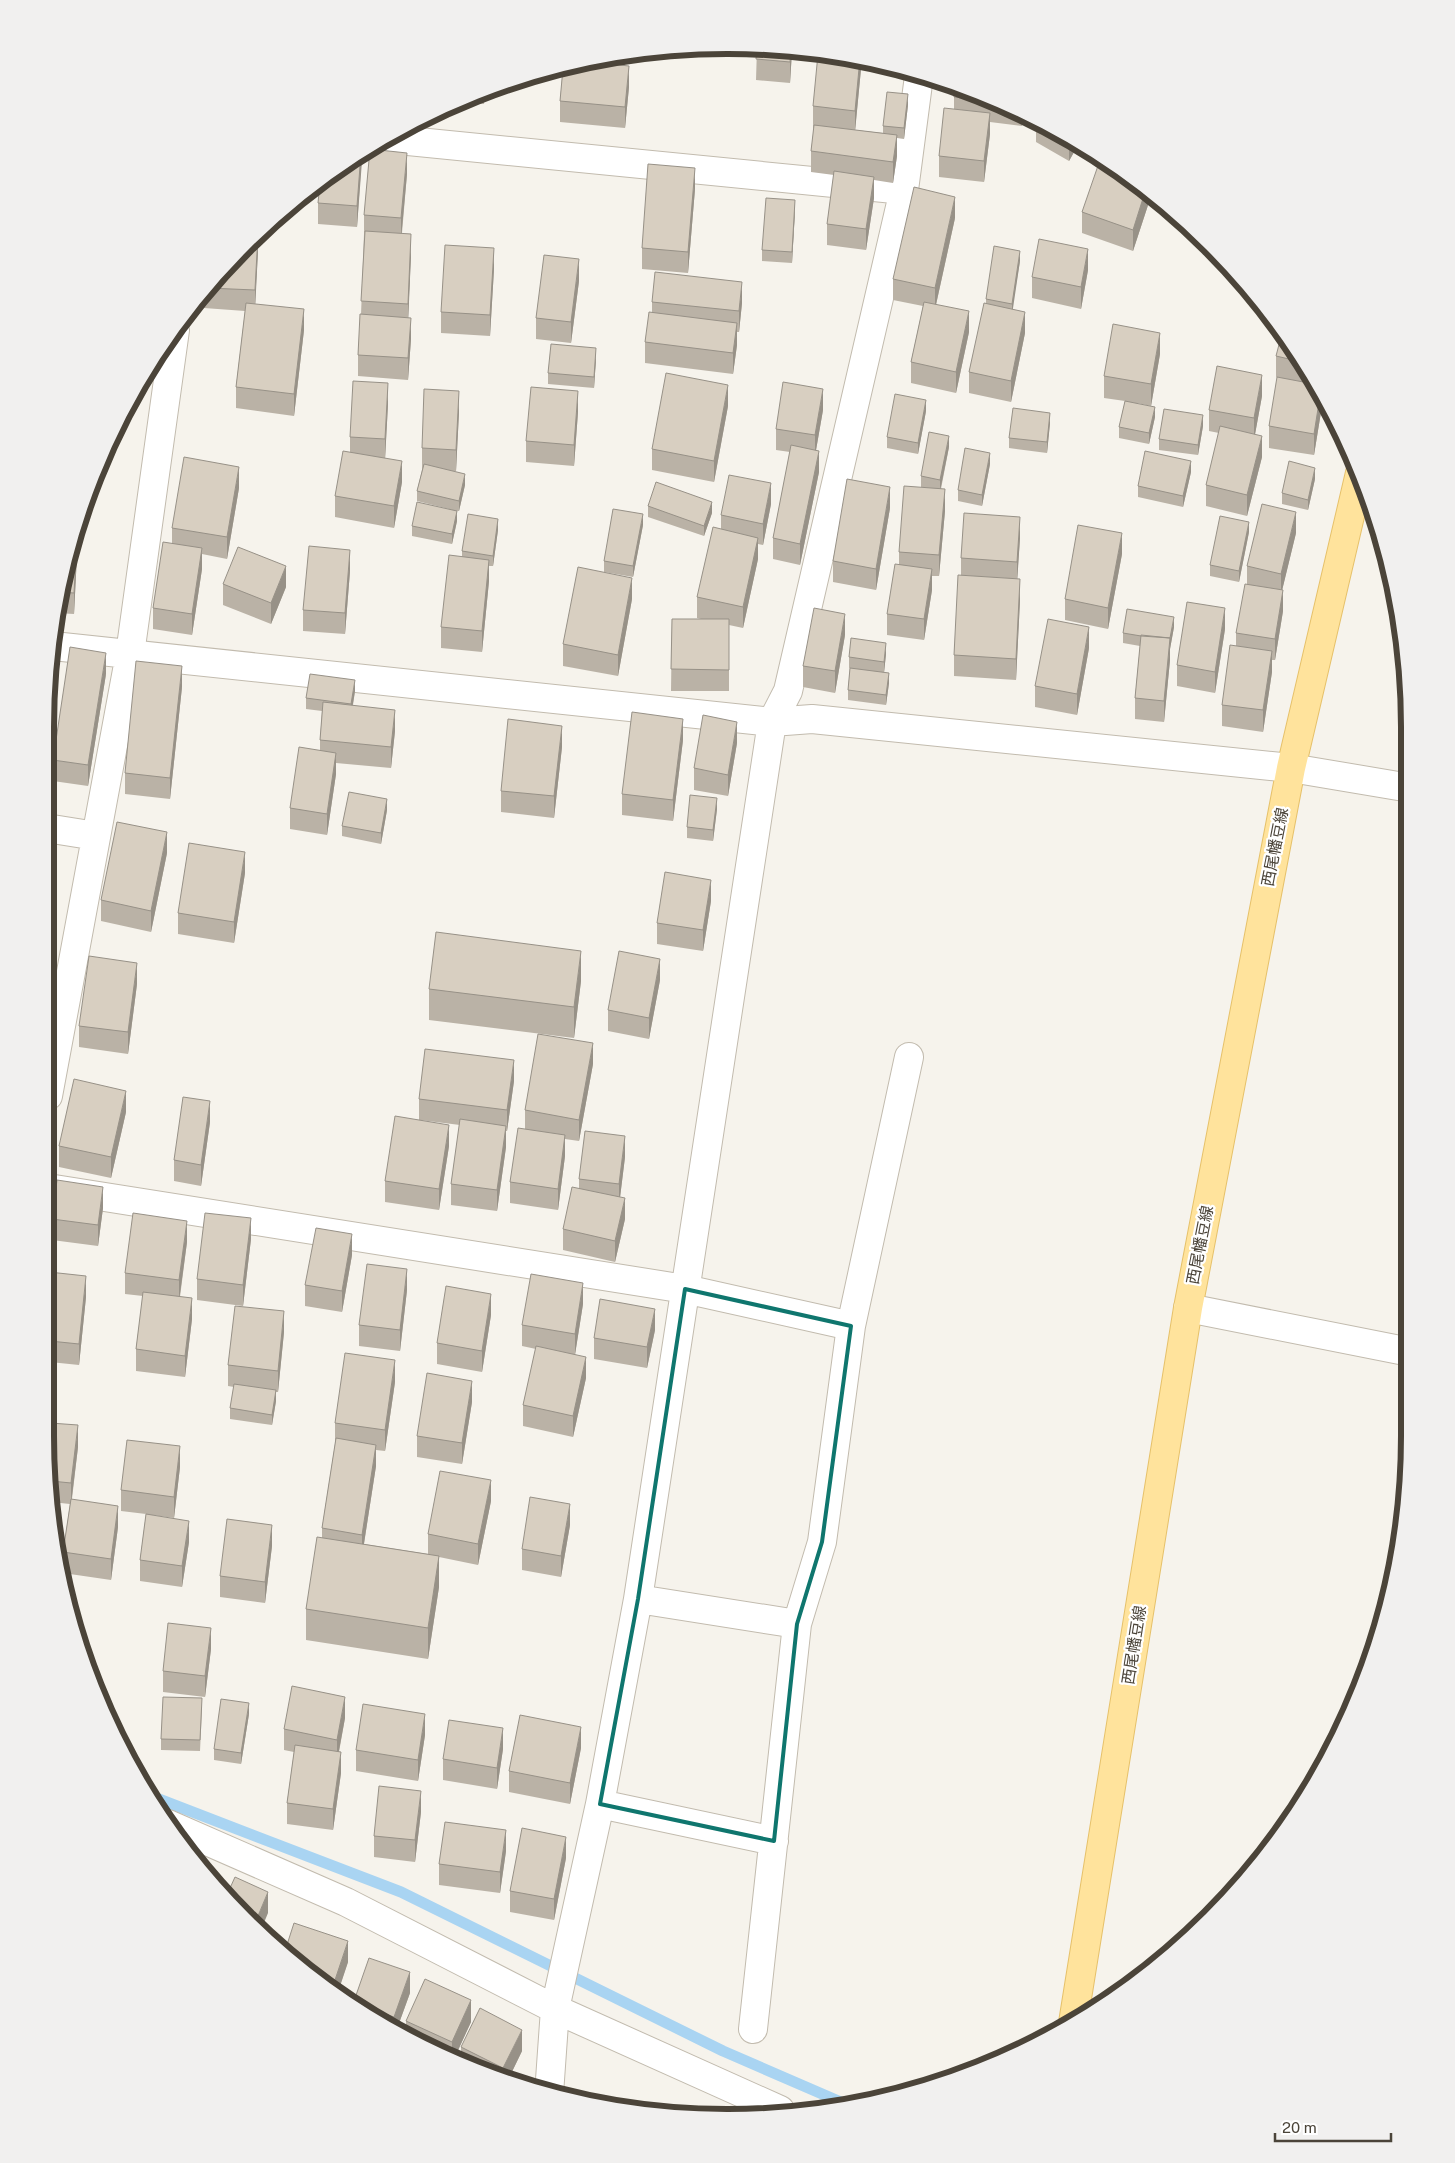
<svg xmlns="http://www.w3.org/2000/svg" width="1455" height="2163" font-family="'Public Sans','Noto Sans JP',sans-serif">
	<rect width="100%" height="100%" fill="#f6f3ec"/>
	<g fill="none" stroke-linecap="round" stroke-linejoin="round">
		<path stroke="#a9d4f2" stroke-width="11" d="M151,1796L401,1892L723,2051L850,2106"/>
		<g stroke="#c2bbae" stroke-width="30">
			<path id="minor" d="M388,139L904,190
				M53,646L772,722L812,719L1291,768L1410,788
				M46,828L96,836
				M48,1096L130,654L175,330
				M48,1188L685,1289L851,1326
				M1188,1308L1410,1352
				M638,1599L797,1624
				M600,1804L774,1841
				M168,1824L346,1902L555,2009L780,2110
				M753,2029L797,1624L822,1542L851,1326L909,1057
				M549,2094L555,2009L600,1804L638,1599L772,722L788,691L904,190L919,76"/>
		</g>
		<g stroke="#e6c16a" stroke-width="30">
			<path id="major" d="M1073,2023L1188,1308L1291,768L1360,473"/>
		</g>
		<use href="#minor" stroke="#fff" stroke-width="28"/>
		<use href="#major" stroke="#ffe39c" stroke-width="28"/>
	</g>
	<path fill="#bab2a6" d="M757,48L792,51L790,83L756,80Z
		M625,55L624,65L629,87L625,128L560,122V101L563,68L594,58Z
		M861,58V69L855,130L883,133V126L908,105L904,139L897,138V156L893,183L874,180V198L866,250L827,245V224L834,175L811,172V151L814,128H813V106Z
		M485,91L484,104L457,102L466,97Z
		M954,97H988L1024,116L1022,126L990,122V134L984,182L939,177V156L954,109Z
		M1036,122L1078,145L1069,161L1036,142Z
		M362,153L357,227L318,224V203Z
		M1106,160L1151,196L1133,251L1082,233V212Z
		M407,174L402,233L411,255L408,318L411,339L408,380L358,376V355L361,315L364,234V215Z
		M695,189L688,273L642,269V248Z
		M795,211L792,263L762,261V250Z
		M955,218L936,305L969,332L956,393L911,383V362L923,306L893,300V279Z
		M245,245L258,251L255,304L304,330L294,416L236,408V387L245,311L204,308V292Z
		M1020,261L1012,309L1025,333L1011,402L969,393V372L986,304V299Z
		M494,269L490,336L441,333V312Z
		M1088,270L1081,309L1032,298V277Z
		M579,281L571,343L536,339V318Z
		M652,302L742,303L739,332H737V345L733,374L645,363V342L652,313Z
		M1295,348L1322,399V406L1314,455L1269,448V426L1279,378L1276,377V356Z
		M1160,354L1151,406L1137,403L1155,417L1149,444L1119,438V427L1125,401L1104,398V376Z
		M596,359L594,388L548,384V373Z
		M1262,396L1255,434L1262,457L1247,516L1206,506V485L1219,433L1209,431V410Z
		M388,404L385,458L402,482L394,528L335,517V496L350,452V437Z
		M728,406L714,482L652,470V449Z
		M823,410L816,450L819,472L800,565L773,559V538L790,452L776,450V429Z
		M926,411L918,454L887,448V437Z
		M459,412L456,471H453L465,485L459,511H457V521L452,544L412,536V526L449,509L417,501V491L422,470V448Z
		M578,412L574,466L526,462V441Z
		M1050,423L1047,453L1009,448V438Z
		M1203,426L1198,455L1159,450V439Z
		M949,447L941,489L945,511L939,576H932V590L924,640L887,635V614L899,564V552L927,488L921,487V476Z
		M990,464L982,506L958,501V490Z
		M1191,472L1183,507L1138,497V486Z
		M1315,479L1308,510L1282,504V493Z
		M239,488L227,559L202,554V569L192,635L153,629V608L172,543V528Z
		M771,504L763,545L758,544V559L743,628L729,625V691H671L672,619H701L697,618V597L721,529V515Z
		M648,506L712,513L704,536L648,517Z
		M890,508L876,590L833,582V561Z
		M643,525L633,577L604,572V561Z
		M498,530L493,566H489V581L482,652L441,648V627L462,557V551Z
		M1249,532L1239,582L1210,576V565Z
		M1296,533L1282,590L1283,611L1275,660H1272V672L1263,732L1222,726V705L1236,646V633L1247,584V566Z
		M1020,538L1017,579L1020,600L1016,680L954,676V655L961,575V558Z
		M77,539V555L74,614L56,613L58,595Z
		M1122,554L1108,629L1065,620V599Z
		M350,571L345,634L303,631V610Z
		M223,584L286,587L271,624L223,605Z
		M632,599L618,676L563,666V644Z
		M1174,627L1170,649V660L1164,722L1135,719V698L1140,646L1123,643V633Z
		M1225,629L1215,693L1177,686V665Z
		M845,635L835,693L803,687V666Z
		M1089,648L1077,715L1035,707V686Z
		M886,654L884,672L889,683L886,705L848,700V690L850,668H849V657Z
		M106,674L88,786L53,781V760Z
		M49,687L50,698L47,735L45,734V728Z
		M182,687L170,799L125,794V773Z
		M355,691L353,705L395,731L391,768L336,763V774L327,835L290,829V808L320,750V740L322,711L306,709V698Z
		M683,740L673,821L622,815V794Z
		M737,743L728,796L694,790V768Z
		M562,747L554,818L501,812V791Z
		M717,809L713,841L687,838V827Z
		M387,810L381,844L342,836V826Z
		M167,853L151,932L101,921V900Z
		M245,873L234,943L178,934V913Z
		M711,901L703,951L657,944V923Z
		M660,980L649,1039L608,1031V1010Z
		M581,981L574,1038L429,1020V989Z
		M137,984L128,1054L79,1047V1026Z
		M593,1064L579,1141L565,1139V1156L558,1210L510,1203V1182L525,1129V1110Z
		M514,1081L507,1131H506V1147L497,1211L451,1205V1184L460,1125L420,1120L449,1146L439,1210L385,1202V1181L419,1120V1099Z
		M126,1112L111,1178L59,1167V1146Z
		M210,1122L201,1186L174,1181V1160Z
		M625,1157L620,1197L625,1219L615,1262L563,1250V1229L579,1188V1179Z
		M103,1208L98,1246L52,1240V1219Z
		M251,1239L243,1306L197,1300V1279Z
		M187,1242L180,1297L192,1319L185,1377L136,1371V1349L143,1296L125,1294V1273Z
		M352,1255L342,1312L305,1306V1285Z
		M49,1272L86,1297L79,1365L50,1362Z
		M407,1290L400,1351L359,1346V1325Z
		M583,1304L575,1354L586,1378L573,1437L523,1426V1405L536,1349L522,1346V1325Z
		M491,1315L482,1372L437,1364V1343Z
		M655,1330L647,1368L594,1359V1338Z
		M284,1332L278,1392H276V1401L272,1425L230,1419V1408L234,1387L228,1386V1365Z
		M395,1382L385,1451L376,1450V1466L364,1544L428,1554V1534L491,1501L478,1565L439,1557V1587L428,1659L306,1640V1609L322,1538V1528L335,1444V1423Z
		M472,1402L462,1464L417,1457V1436Z
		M50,1423L78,1447L72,1499L118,1527L111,1580L63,1573V1552L70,1504L51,1502Z
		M180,1467L174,1518L152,1515L189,1542L182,1587L140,1581V1560L146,1514L121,1511V1490Z
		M570,1525L561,1577L522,1570V1549Z
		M272,1546L265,1603L220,1597V1576Z
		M211,1649L205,1697L163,1692V1671Z
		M202,1709L200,1751L161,1750V1739Z
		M249,1714L241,1764L214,1760V1749Z
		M345,1718L339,1752L341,1773L333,1830L287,1824V1803L294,1752L284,1750V1729Z
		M425,1735L418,1781L356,1771V1750Z
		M581,1748L570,1804L509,1792V1771Z
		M503,1749L497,1789L443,1780V1759Z
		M421,1812L415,1862L374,1857V1836Z
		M506,1851L500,1893L439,1885V1864Z
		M566,1858L554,1920L510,1912V1891Z
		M285,1951L348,1962L338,1992L312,1977Z
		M410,1993L398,2026L354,2001Z
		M406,2021L471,2022L454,2059L406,2031Z
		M461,2047L522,2051L508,2080L467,2066L461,2063Z"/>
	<path fill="#979187" d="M791,51H792L790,83V62Z
		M623,55H625L623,78Z
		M860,58H861V69L855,132V111Z
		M629,66V87L625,128V107Z
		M908,94V105L904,139V128Z
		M990,113V134L984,182V161Z
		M1022,115L1024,116L1022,126Z
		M897,135V156L893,183V162Z
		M1069,140L1078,145L1069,161Z
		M361,153H362V161L357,227V206Z
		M407,153V174L401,239V218Z
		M695,168V189L688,273V252Z
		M874,177V198L866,250V229Z
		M1145,192L1151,196L1133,251V230Z
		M955,197V218L935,309V288Z
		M795,200V211L792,263V252Z
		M258,234V251L255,311V290Z
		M411,234V255L408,325V304Z
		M494,248V269L490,336V315Z
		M1088,249V270L1081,309V287Z
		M1020,251V261L1012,315V304Z
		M579,259V281L571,343V322Z
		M742,282V303L739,332V311Z
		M304,309V330L294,416V394Z
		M969,311V332L956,393V372Z
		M1025,312V333L1011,402V381Z
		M411,318V339L408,380V358Z
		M737,323V345L733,374V353Z
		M1160,333V354L1151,406V384Z
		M596,348V359L594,388V377Z
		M1262,375V396L1254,440V418Z
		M388,383V404L385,460V439Z
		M728,385V406L714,482V461Z
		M823,389V410L815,456V435Z
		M459,391V412L456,471V450Z
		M578,391V412L574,466V445Z
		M1320,396L1322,399V406L1314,455V434Z
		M926,400V411L918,454V443Z
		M1155,407V417L1149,444V433Z
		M1050,413V423L1047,453V442Z
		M1203,415V426L1198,455V445Z
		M949,436V447L940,491V480Z
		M1262,436V457L1247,516V495Z
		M819,451V472L800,565V544Z
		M990,453V464L982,506V495Z
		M402,461V482L394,528V506Z
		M1191,461V472L1183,507V496Z
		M239,467V488L227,559V537Z
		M1315,468V479L1308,510V500Z
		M465,474V485L459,511V501Z
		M771,483V504L763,545V524Z
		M890,487V508L876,590V569Z
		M945,489V511L939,576V555Z
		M712,502V513L704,536V526Z
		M457,511V521L452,544V534Z
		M1296,512V533L1281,595V574Z
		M643,514V525L633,577V566Z
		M1020,517V538L1017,584V562Z
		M498,519V530L493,566V556Z
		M1249,522V532L1239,582V571Z
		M1122,533V554L1108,629V608Z
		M758,538V559L743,628V607Z
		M77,539V555L74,614V593Z
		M202,548V569L192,635V614Z
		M350,550V571L345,634V613Z
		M489,560V581L482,652V631Z
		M286,566V587L271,624V603Z
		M932,569V590L924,640V619Z
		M632,578V599L618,676V655Z
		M1020,579V600L1016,680V659Z
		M1283,590V611L1275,660V639Z
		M1225,608V629L1215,693V672Z
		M845,614V635L835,693V671Z
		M1174,617V627L1170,649V660L1164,722V701L1170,640Z
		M1089,627V648L1077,715V694Z
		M886,643V654L884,673V662Z
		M1272,651V672L1263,732V710Z
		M106,653V674L88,786V765Z
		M182,666V687L170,799V778Z
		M889,673V683L886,705V695Z
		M355,680V691L351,715V704Z
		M50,687V698L47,735V724Z
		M395,710V731L391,768V747Z
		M683,719V740L673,821V800Z
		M737,722V743L728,796V775Z
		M562,726V747L554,818V796Z
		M336,753V774L327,835V814Z
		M717,798V809L713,841V830Z
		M387,799V810L381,844V833Z
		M167,832V853L151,932V911Z
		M245,852V873L234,943V922Z
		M711,880V901L703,951V930Z
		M581,951V981L574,1038V1007Z
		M660,959V980L649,1039V1018Z
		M137,963V984L128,1054V1032Z
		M593,1043V1064L579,1141V1120Z
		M514,1060V1081L507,1131V1110Z
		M126,1091V1112L111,1178V1157Z
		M210,1101V1122L201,1186V1165Z
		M449,1125V1146L439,1210V1189Z
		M506,1126V1147L497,1211V1190Z
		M565,1135V1156L558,1210V1189Z
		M625,1136V1157L619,1206V1184Z
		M103,1187V1208L98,1246V1225Z
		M625,1198V1219L615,1262V1241Z
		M251,1218V1239L243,1306V1285Z
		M187,1221V1242L179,1301V1280Z
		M352,1234V1255L342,1312V1291Z
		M407,1269V1290L400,1351V1330Z
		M86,1276V1297L79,1365V1344Z
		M583,1283V1304L575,1355V1334Z
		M491,1294V1315L482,1372V1351Z
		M192,1298V1319L185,1377V1356Z
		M655,1309V1330L647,1368V1347Z
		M284,1311V1332L278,1392V1371Z
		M586,1357V1378L573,1437V1416Z
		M395,1360V1382L385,1451V1430Z
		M472,1381V1402L462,1464V1443Z
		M276,1390V1401L272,1425V1415Z
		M78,1425V1447L71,1504V1483Z
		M376,1445V1466L362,1556V1535Z
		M180,1446V1467L174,1518V1497Z
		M491,1480V1501L478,1565V1544Z
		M570,1504V1525L561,1577V1556Z
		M118,1506V1527L111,1580V1559Z
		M189,1521V1542L182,1587V1566Z
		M272,1525V1546L265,1603V1582Z
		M439,1556V1587L428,1659V1628Z
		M211,1628V1649L205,1697V1676Z
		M345,1697V1718L337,1761V1740Z
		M249,1703V1714L241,1764V1753Z
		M425,1714V1735L418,1781V1760Z
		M581,1727V1748L570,1804V1783Z
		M503,1728V1749L497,1789V1768Z
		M341,1752V1773L333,1830V1809Z
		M421,1791V1812L415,1862V1840Z
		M506,1830V1851L500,1893V1872Z
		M566,1837V1858L554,1920V1899Z
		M197,1850V1863L194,1858Z
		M268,1892V1913L261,1930L255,1923Z
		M348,1941V1962L338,1992L335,1990V1980Z
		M410,1972V1993L398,2026L394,2024V2017Z
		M471,2000V2022L454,2059L452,2058V2042Z
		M522,2030V2051L508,2080L503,2079V2068Z"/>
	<path fill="#d8cfc1" stroke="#979187" d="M757,48L791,51L790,62L756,59Z
		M818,54L860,58L855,111L813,106Z
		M584,61L629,66L625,107L560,101L563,68Z
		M955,87L988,97L999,102L954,97Z
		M887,92L908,94L904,128L883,126Z
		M944,108L990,113L984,161L939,156Z
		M814,125L897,135L893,162L811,151Z
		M370,149L407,153L401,218L364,215Z
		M361,153L357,206L318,203L320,183L348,160Z
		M1101,157L1106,160L1145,192L1133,230L1082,212Z
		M648,164L695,168L688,252L642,248Z
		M834,171L874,177L866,229L827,224Z
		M914,187L955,197L935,288L893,279Z
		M766,198L795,200L792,252L762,250Z
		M365,231L411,234L408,304L361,301Z
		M258,234L255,290L208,288L245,245Z
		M1039,239L1088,249L1081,287L1032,277Z
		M445,245L494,248L490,315L441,312Z
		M994,246L1020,251L1012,304L986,299Z
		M544,255L579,259L571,322L536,318Z
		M655,272L742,282L739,311L652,302Z
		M924,302L969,311L956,372L911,362Z
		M246,303L304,309L294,394L236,387Z
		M984,303L1025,312L1011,381L969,372Z
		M649,312L737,323L733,353L645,342Z
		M360,314L411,318L408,358L358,355Z
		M1113,324L1160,333L1151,384L1104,376Z
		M1282,333L1295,348L1302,362L1276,356Z
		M551,344L596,348L594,377L548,373Z
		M1217,366L1262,375L1254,418L1209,410Z
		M666,373L728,385L714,461L652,449Z
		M1277,377L1314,384L1320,396L1314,434L1269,426Z
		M353,381L388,383L385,439L350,437Z
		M783,382L823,389L815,435L776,429Z
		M531,387L578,391L574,445L526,441Z
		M424,389L459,391L456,450L422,448Z
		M895,394L926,400L918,443L887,437Z
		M1125,401L1155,407L1149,433L1119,427Z
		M1013,408L1050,413L1047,442L1009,438Z
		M1164,409L1203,415L1198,445L1159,439Z
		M1220,426L1262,436L1247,495L1206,485Z
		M929,432L949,436L940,480L921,476Z
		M791,445L819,451L800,544L773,538Z
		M965,448L990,453L982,495L958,490Z
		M343,451L402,461L394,506L335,496Z
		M1145,451L1191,461L1183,496L1138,486Z
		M184,457L239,467L227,537L172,528Z
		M1289,461L1315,468L1308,500L1282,493Z
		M424,464L465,474L459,501L417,491Z
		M729,475L771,483L763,524L721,515Z
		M847,479L890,487L876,569L833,561Z
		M656,482L712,502L704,526L648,506Z
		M904,486L945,489L939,555L899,552Z
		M417,502L457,511L452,534L412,526Z
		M1262,504L1296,512L1281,574L1247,566Z
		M613,509L643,514L633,566L604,561Z
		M964,513L1020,517L1017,562L961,558Z
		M468,514L498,519L493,556L462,551Z
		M1220,516L1249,522L1239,571L1210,565Z
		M1078,525L1122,533L1108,608L1065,599Z
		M713,527L758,538L743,607L697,597Z
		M77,540L74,593L59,592Z
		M163,542L202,548L192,614L153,608Z
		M309,546L350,550L345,613L303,610Z
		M238,547L286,566L271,603L223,584Z
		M449,555L489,560L482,631L441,627Z
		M895,564L932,569L924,619L887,614Z
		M578,567L632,578L618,655L563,644Z
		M958,575L1020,579L1016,659L954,655Z
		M1245,584L1283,590L1275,639L1236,633Z
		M1187,602L1225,608L1215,672L1177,665Z
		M814,608L845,614L835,671L803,666Z
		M1127,609L1174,617L1170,638L1141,636L1123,633Z
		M672,619H729V670L671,669Z
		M1048,619L1089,627L1077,694L1035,686Z
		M1141,635L1170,638L1164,701L1135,698Z
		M851,638L886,643L884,662L849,657Z
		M1230,645L1272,651L1263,710L1222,705Z
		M70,647L106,653L88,765L53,760Z
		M136,661L182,666L170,778L125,773Z
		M850,668L889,673L886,695L848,690Z
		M310,674L355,680L351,704L306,698Z
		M49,687H50L47,724H45Z
		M323,702L395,710L391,747L320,740Z
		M632,712L683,719L673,800L622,794Z
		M703,715L737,722L728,775L694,768Z
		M508,719L562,726L554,796L501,791Z
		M299,747L336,753L327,814L290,808Z
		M349,792L387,799L381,833L342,826Z
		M690,795L717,798L713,830L687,827Z
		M117,822L167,832L151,911L101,900Z
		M189,843L245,852L234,922L178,913Z
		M665,872L711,880L703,930L657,923Z
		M436,932L581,951L574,1007L429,989Z
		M619,951L660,959L649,1018L608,1010Z
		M89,956L137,963L128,1032L79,1026Z
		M538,1034L593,1043L579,1120L525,1110Z
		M425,1049L514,1060L507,1110L419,1099Z
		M74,1079L126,1091L111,1157L59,1146Z
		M183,1097L210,1101L201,1165L174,1160Z
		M395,1116L449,1125L439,1189L385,1181Z
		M460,1119L506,1126L497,1190L451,1184Z
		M518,1128L565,1135L558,1189L510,1182Z
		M585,1131L625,1136L619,1184L579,1179Z
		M57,1180L103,1187L98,1225L52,1219Z
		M572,1187L625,1198L615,1241L563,1229Z
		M133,1213L187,1221L179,1280L125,1273Z
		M205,1213L251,1218L243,1285L197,1279Z
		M316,1228L352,1234L342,1291L305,1285Z
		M367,1264L407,1269L400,1330L359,1325Z
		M49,1272L86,1276L79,1344L50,1341Z
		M531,1274L583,1283L575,1334L522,1325Z
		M446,1286L491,1294L482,1351L437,1343Z
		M143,1292L192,1298L185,1356L136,1349Z
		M600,1299L655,1309L647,1347L594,1338Z
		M235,1306L284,1311L278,1371L228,1365Z
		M536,1346L586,1357L573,1416L523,1405Z
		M345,1353L395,1360L385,1430L335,1423Z
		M427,1373L472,1381L462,1443L417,1436Z
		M234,1384L276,1390L272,1415L230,1408Z
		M50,1423L78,1425L71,1483L51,1481Z
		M336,1438L376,1445L362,1535L322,1528Z
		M127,1440L180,1446L174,1497L121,1490Z
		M440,1471L491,1480L478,1544L428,1534Z
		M530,1497L570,1504L561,1556L522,1549Z
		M71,1499L118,1506L111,1559L63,1552Z
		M146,1514L189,1521L182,1566L140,1560Z
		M227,1519L272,1525L265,1582L220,1576Z
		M317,1537L439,1556L428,1628L306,1609Z
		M168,1623L211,1628L205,1676L163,1671Z
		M292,1686L345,1697L337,1740L284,1729Z
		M163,1697L202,1698L200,1740L161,1739Z
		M221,1699L249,1703L241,1753L214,1749Z
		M363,1704L425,1714L418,1760L356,1750Z
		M520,1715L581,1727L570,1783L509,1771Z
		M449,1720L503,1728L497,1768L443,1759Z
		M295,1745L341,1752L333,1809L287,1803Z
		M379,1786L421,1791L415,1840L374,1836Z
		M445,1822L506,1830L500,1872L439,1864Z
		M522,1828L566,1837L554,1899L510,1891Z
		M182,1843L197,1850L194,1858Z
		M235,1877L268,1892L255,1923L226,1897Z
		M294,1923L348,1941L335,1980L303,1969L285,1951Z
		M369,1958L410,1972L394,2017L360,2005L354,2001Z
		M425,1979L471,2000L452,2042L406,2021Z
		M480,2008L522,2030L503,2068L461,2047Z"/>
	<path fill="none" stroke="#0f766e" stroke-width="4" stroke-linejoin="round" d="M685,1289L851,1326L822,1542L797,1624L774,1841L600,1804L638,1599Z"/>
	<g text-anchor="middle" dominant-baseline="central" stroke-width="4.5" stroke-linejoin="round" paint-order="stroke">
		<g font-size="16" fill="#4b4439" stroke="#fff">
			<text transform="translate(1275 847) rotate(-79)">西尾幡豆線</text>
			<text transform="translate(1200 1245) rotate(-79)">西尾幡豆線</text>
			<text transform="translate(1134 1645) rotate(-81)">西尾幡豆線</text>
		</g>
	</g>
	<path d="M0 0H1455V2163H0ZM727 54H728A673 673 0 0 1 1401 727V1436A673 673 0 0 1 728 2109H727A673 673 0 0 1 54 1436V727A673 673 0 0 1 727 54Z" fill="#f1f0ef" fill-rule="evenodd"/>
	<path fill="none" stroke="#4b4439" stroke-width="6" d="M727 54H728A673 673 0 0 1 1401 727V1436A673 673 0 0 1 728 2109H727A673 673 0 0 1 54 1436V727A673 673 0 0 1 727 54Z"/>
	<path d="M1275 2133v8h116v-8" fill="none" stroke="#4b4439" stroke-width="2.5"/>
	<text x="1282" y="2133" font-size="15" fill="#4b4439" stroke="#ffffff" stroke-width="4" paint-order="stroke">20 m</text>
</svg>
